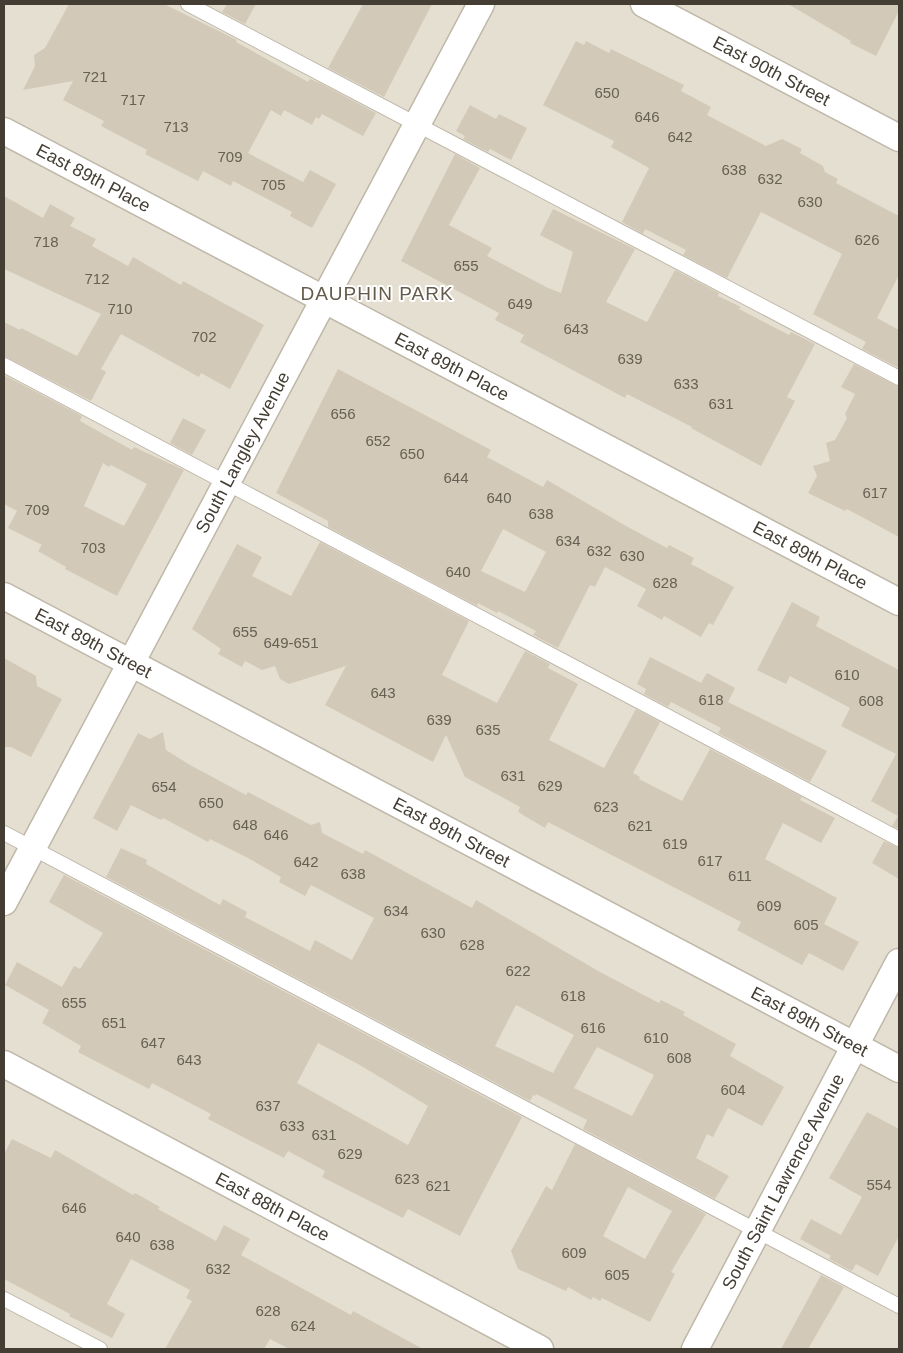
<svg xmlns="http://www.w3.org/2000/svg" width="903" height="1353" font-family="Helvetica,sans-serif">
	<rect width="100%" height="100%" fill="#f1ede3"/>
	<path fill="#e5dfd1" d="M4,4H899V1349H4Z"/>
	<path fill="#d3c9b8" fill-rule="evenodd" d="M69,4H164L237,40L236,42L308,82L310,79L320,83L376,113L363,136L322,114L319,119L316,117L312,125L284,110L281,116L271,110L248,153L303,182L310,170L336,184L312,228L290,216L292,212L233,181L231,186L203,171L198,181L145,154L147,150L101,126L104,121L63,100L73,81L23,90L35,66L34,55L45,48Z
		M227,4H256L245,24L222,12Z
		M363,4H432L384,97L328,68Z
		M788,4H899V11L876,56L850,43L851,41Z
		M576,41L584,45L586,41L609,53L611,49L684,85L681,91L711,107L707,115L766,146L782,139L802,149L800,153L823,166L825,172L838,179L836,183L899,216V275L877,318L899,330V368L862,349L866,342L813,314L842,254L761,212L727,278L683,255L686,250L645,229L643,234L622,222L649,168L611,147L614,141L543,105Z
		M470,105L496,119L499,114L527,128L511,160L490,149L488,152L463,139L465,136L456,131Z
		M455,154L480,168L449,225L492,248L487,256L548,288L561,293L573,252L540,235L553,209L635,249L606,302L647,322L675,270L719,293L718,296L741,307L739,309L789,335L791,332L815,344L787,397L795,401L761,466L691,428L692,427L627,394L625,398L520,342L524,335L495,320L499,313L401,261Z
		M4,196L43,218L50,204L75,218L70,226L96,239L92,246L128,266L133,257L181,285L183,281L264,325L230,389L201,373L199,377L121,334L101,369L106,372L91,401L4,356V322L20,330L21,328L77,356L101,314L4,269Z
		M854,364L899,387V537L847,509L845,511L808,493L817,476L813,466L830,461L826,443L835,440L847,418L845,414L855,394L841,387Z
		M338,369L491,450L487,457L543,487L547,480L626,526L667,548L669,545L694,558L691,564L734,587L713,625L709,623L701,637L664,616L662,620L637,606L646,589L605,567L595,587L590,585L558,648L533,635L536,631L498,611L497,613L478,603L477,606L328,527V521L276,493ZM503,529L546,552L525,592L481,571Z
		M4,375L82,416L80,421L132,450L134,447L184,470L117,596L65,569L66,567L38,551L42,545L8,528L17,511L4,504ZM103,463L109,467L111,465L147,484L124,526L84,506Z
		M183,418L206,430L192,455L170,443Z
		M320,542L469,621L442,675L497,703L525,651L550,664L548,668L578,684L549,740L604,768L636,709L660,722L633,773L640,777L639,779L682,801L710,749L802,797L800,800L835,818L821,843L783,823L765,859L837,898L824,924L859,942L843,971L809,953L802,965L737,930L741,922L548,822L545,828L518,812L520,807L465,777L446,735L433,762L325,705L346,666L289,684L280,679L275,666L262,670L245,661L242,667L218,654L221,649L192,629L237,544L262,557L252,576L291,596Z
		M792,602L820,617L816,626L899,670V829L892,826L898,816L871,801L896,754L841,726L850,708L790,676L786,684L757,670Z
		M650,657L701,683L707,673L735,688L728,702L827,751L810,782L718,733L721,728L671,702L668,707L644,694L646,689L637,684Z
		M4,658L36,676L37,686L62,699L31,757L11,747H4Z
		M163,732L166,750L190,765L246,795L248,792L311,825L320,822L322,833L363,854L365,850L472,908L476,900L600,972L659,1003L661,1000L685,1012L683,1015L736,1044L730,1056L784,1087L762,1126L728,1108L713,1137L707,1134L696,1158L729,1176L715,1199L583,1129L587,1120L536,1094L535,1096L533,1095L530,1101L106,877L121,848L147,860L146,864L220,905L223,899L247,912L245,917L310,951L315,940L352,960L374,918L311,885L305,896L279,882L281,877L248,858L210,839L208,842L163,818L161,820L131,805L117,831L93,818L138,733L150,739ZM516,1005L574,1035L553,1073L495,1046ZM597,1047L654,1075L632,1116L574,1088Z
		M884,841L899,848V879L872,863Z
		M64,875L522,1117L460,1236L408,1209L403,1218L322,1177L325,1171L288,1151L284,1158L208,1119L211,1114L152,1083L149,1089L78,1052L81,1046L42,1023L49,1010L5,985L17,962L62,987L74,966L80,969L103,933L49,902ZM318,1043L358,1064L428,1106L408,1145L297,1083Z
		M867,1112L899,1129V1236L878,1276L856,1264L852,1271L829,1259L831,1256L800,1239L811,1219L841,1235L862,1197L829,1178Z
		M12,1139L51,1158L55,1150L133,1195L135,1193L160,1207L158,1209L216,1241L224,1225L250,1239L241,1255L351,1315L353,1311L423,1349H289L270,1339L264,1349H165L192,1301L186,1298L190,1290L131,1259L107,1304L125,1314L112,1338L69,1316L70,1314L4,1279V1154Z
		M575,1144L706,1214L671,1272L675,1274L650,1322L602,1298L600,1301L593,1297L591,1300L568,1287L566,1291L518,1269L511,1251L546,1186L552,1190ZM628,1187L672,1211L645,1259L603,1236Z
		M821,1275L844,1287L808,1349H781Z"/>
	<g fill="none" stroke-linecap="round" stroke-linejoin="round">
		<g stroke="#bfb8a9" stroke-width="16">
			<path id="lane" d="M188,4L899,378
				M4,365L899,839
				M4,833L899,1306
				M4,1299L100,1349"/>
		</g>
		<g stroke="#bfb8a9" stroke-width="29">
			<g id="street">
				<path id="s1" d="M644,4L899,138"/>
				<path id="s2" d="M4,131L899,602"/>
				<path id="s3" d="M4,596L899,1069"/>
				<path id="s4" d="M4,902L481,4"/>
				<path id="s5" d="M4,1064L540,1349"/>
				<path id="s6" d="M695,1349L899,962"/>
			</g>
		</g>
		<use href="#lane" stroke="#fff" stroke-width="14"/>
		<use href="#street" stroke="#fff" stroke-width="26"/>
	</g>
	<g text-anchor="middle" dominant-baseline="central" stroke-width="4" stroke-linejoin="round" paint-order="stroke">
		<g font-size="15" fill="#676054">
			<text x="95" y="76">721</text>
			<text x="607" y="92">650</text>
			<text x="133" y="99">717</text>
			<text x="647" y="116">646</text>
			<text x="176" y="126">713</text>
			<text x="680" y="136">642</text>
			<text x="230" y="156">709</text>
			<text x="734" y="169">638</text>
			<text x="770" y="178">632</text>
			<text x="273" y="184">705</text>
			<text x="810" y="201">630</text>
			<text x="867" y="239">626</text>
			<text x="46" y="241">718</text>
			<text x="466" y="265">655</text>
			<text x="97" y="278">712</text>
			<text x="520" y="303">649</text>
			<text x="120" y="308">710</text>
			<text x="576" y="328">643</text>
			<text x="204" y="336">702</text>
			<text x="630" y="358">639</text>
			<text x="686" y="383">633</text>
			<text x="721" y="403">631</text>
			<text x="343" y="413">656</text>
			<text x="378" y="440">652</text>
			<text x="412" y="453">650</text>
			<text x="456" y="477">644</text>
			<text x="875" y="492">617</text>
			<text x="499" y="497">640</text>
			<text x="37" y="509">709</text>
			<text x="541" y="513">638</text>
			<text x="568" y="540">634</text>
			<text x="93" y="547">703</text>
			<text x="599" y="550">632</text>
			<text x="632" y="555">630</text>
			<text x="458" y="571">640</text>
			<text x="665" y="582">628</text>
			<text x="245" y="631">655</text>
			<text x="291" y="642">649-651</text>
			<text x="847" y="674">610</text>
			<text x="383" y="692">643</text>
			<text x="711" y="699">618</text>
			<text x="871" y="700">608</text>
			<text x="439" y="719">639</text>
			<text x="488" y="729">635</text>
			<text x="513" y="775">631</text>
			<text x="550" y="785">629</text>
			<text x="164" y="786">654</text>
			<text x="211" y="802">650</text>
			<text x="606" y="806">623</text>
			<text x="245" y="824">648</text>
			<text x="640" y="825">621</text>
			<text x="276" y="834">646</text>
			<text x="675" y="843">619</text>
			<text x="710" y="860">617</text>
			<text x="306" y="861">642</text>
			<text x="353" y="873">638</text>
			<text x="740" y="875">611</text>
			<text x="769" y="905">609</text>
			<text x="396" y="910">634</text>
			<text x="806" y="924">605</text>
			<text x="433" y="932">630</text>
			<text x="472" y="944">628</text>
			<text x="518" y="970">622</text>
			<text x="573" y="995">618</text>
			<text x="74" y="1002">655</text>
			<text x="114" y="1022">651</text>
			<text x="593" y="1027">616</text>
			<text x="656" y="1037">610</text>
			<text x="153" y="1042">647</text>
			<text x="679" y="1057">608</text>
			<text x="189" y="1059">643</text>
			<text x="733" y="1089">604</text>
			<text x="268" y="1105">637</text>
			<text x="292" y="1125">633</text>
			<text x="324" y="1134">631</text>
			<text x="350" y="1153">629</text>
			<text x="407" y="1178">623</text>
			<text x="879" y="1184">554</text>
			<text x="438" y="1185">621</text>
			<text x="74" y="1207">646</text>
			<text x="128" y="1236">640</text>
			<text x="162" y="1244">638</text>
			<text x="574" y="1252">609</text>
			<text x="218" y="1268">632</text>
			<text x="617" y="1274">605</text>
			<text x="268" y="1310">628</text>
			<text x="303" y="1325">624</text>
		</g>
		<g font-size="18" fill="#433d33" stroke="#fff">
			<text stroke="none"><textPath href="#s1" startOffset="144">East 90th Street</textPath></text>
			<text stroke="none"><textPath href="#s2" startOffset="101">East 89th Place</textPath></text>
			<text stroke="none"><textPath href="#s2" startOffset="506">East 89th Place</textPath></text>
			<text stroke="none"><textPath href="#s4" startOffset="509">South Langley Avenue</textPath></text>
			<text stroke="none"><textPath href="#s2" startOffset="911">East 89th Place</textPath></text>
			<text stroke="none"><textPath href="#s3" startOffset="101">East 89th Street</textPath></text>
			<text stroke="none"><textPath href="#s3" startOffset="506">East 89th Street</textPath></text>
			<text stroke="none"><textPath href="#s3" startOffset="911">East 89th Street</textPath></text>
			<text stroke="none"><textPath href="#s6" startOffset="189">South Saint Lawrence Avenue</textPath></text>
			<text stroke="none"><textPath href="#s5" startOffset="304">East 88th Place</textPath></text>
		</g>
		<g font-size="19" letter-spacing="1" fill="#655b4b" stroke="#fff">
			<text x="377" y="293">DAUPHIN PARK</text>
		</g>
	</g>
	<rect width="903" height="1353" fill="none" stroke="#433d33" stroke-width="10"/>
</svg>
